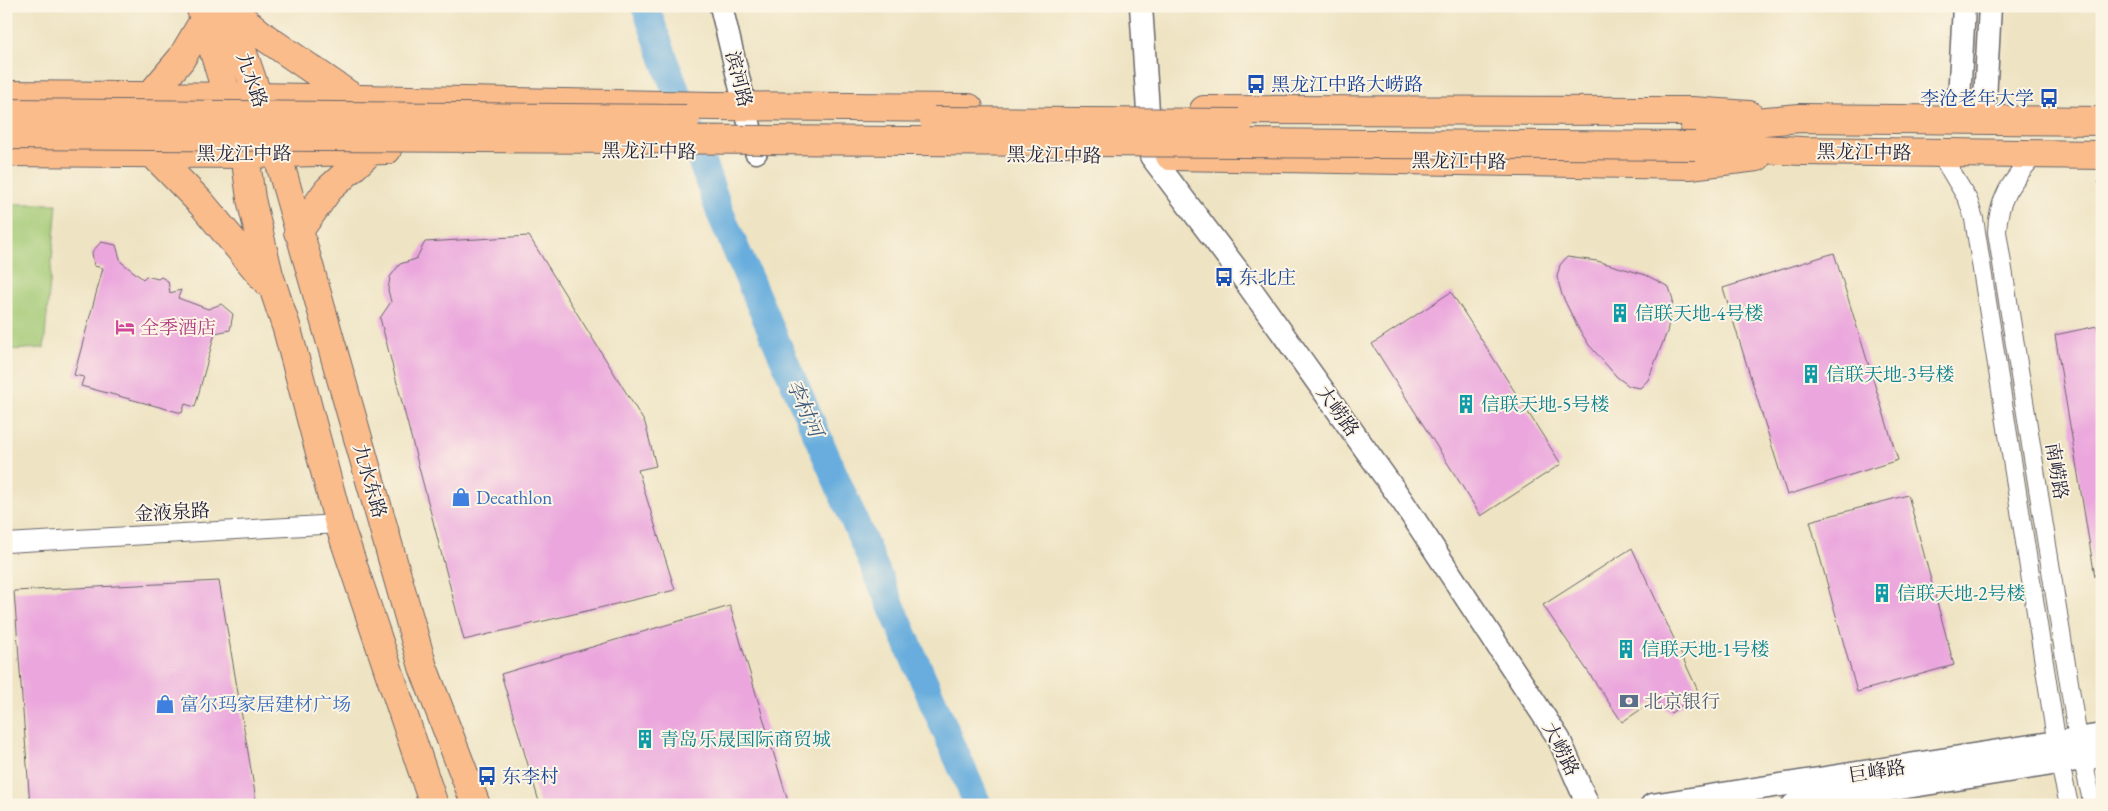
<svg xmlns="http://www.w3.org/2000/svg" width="2108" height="811" font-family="'EB Garamond','Noto Serif SC',serif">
	<rect width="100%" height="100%" fill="#fcf5e5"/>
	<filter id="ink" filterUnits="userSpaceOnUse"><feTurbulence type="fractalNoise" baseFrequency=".02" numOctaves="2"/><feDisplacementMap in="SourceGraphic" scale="10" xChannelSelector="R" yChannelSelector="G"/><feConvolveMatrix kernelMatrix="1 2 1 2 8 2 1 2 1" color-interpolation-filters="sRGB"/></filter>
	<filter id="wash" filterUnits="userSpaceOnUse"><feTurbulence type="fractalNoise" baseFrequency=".0096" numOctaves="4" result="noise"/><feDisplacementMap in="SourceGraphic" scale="20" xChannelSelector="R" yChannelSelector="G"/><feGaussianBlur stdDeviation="1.12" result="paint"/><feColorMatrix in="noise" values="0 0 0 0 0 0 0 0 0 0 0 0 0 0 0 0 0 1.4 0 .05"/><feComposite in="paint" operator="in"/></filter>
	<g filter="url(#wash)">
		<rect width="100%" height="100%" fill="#eee3c2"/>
		<path fill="#a3c974" stroke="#627658" d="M6,204H57L44,348L6,350Z"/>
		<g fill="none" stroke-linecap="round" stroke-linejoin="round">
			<path stroke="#67addd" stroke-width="28" d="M645,6L721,215L978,805"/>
		</g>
		<g id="blocks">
			<path fill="#eba7dd" d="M529,236L645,423L656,466L638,470L675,590L464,640L380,318L391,302L388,290L390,277L400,264L416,259L425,242Z
				M101,242L116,245L121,262L143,279L146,276L158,279L161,277L168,281L170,293L181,290L178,298L208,309L221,304L233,314L230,330L215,333L195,407L185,404L182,413L81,386L84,377L74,375L103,268L94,266L92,252Z
				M1834,253L1898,460L1787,495L1723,288Z
				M1567,257L1597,261L1646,275L1669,287L1673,300L1667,332L1648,380L1640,388L1629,386L1617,377L1589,345L1577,326L1562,295L1557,277L1560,265Z
				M1451,292L1561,464L1481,516L1372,344Z
				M2097,326L2102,348V576L2095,577L2055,335Z
				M1908,495L1954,665L1857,692L1810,521Z
				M1632,548L1699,693L1671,713L1655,700L1622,722L1543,605Z
				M219,581L257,805H30L14,591Z
				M730,606L789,805H540L501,674Z"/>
		</g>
	</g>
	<g filter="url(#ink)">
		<use href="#blocks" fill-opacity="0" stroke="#69666a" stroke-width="1"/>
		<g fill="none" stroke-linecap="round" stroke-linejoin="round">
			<g stroke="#69666a" stroke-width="20">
				<path id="minor" d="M1940,153L1968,200L1974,219L2060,764L2069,805
					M2036,153C2014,180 1998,195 1997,232L2078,739L2093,805
					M6,543L339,524"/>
			</g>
			<g stroke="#69666a" stroke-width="25">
				<path id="tertiary" d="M721,6L756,152
					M1141,6L1151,156L1238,271L1403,502L1559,739L1588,805
					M1958,119L1964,6
					M1984,119L1990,6
					M1652,805L2102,735
					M1793,805L2102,756"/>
			</g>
			<g stroke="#69666a" stroke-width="30">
				<path id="primary" d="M200,6L245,154L251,199L269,275L287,329L339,524L434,805
					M227,6L277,153L423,667L476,805
					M228,7L266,38L355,99
					M6,95L257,97L712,106L969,108
					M149,97L181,59L204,20
					M1204,110L1692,111L1749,115
					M6,152L245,154L387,150
					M152,153L202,204L267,282
					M1170,156L1690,165L1757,157
					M298,232L328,190L372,150"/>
			</g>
			<g stroke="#69666a" stroke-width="30">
				<path id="trunk" d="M1695,127L1800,118L2102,121
					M1695,146L1802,151L2102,155"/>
			</g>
			<path stroke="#69666a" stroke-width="2.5" stroke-dasharray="4 4" stroke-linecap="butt" d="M2100,83H2102
				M2098,182L2102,183"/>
			<use href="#minor" stroke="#fff" stroke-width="18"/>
			<use href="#tertiary" stroke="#fff" stroke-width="22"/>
			<use href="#primary" stroke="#fabc8b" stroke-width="28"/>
			<use href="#trunk" stroke="#fabc8b" stroke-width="28"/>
			<g stroke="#69666a" stroke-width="30" stroke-linecap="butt">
				<path id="trunk-bridge" d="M6,113L686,119
					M934,121L1239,123
					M6,135L1695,146"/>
			</g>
			<use href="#trunk-bridge" stroke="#fabc8b" stroke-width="28"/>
		</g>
	</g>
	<defs>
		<g id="bus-bare" transform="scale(1.5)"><path d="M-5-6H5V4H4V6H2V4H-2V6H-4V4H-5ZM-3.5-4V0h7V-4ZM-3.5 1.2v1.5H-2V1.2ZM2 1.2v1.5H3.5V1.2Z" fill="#1a4fb4" stroke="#fcf5e5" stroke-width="2.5" paint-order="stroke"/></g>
		<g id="building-bare" transform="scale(1.5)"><path d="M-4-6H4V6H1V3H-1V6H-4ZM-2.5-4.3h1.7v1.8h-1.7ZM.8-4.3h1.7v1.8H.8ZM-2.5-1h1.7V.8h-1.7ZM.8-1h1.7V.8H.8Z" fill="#0f9aa8" stroke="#fcf5e5" stroke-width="2.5" paint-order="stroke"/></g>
		<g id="hotel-bare" transform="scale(1.5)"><path d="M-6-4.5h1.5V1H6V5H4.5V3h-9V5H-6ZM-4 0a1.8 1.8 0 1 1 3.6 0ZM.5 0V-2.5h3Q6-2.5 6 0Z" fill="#d1479c" stroke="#fcf5e5" stroke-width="2.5" paint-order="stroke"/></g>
		<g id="shop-bare" transform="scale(1.5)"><path d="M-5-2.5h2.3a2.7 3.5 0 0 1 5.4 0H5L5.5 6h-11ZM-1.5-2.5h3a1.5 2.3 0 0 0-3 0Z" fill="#3f7fe0" stroke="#fcf5e5" stroke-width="2.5" paint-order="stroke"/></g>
		<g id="bank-bare" transform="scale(1.5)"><path d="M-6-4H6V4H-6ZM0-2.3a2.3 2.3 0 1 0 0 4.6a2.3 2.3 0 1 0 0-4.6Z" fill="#5c6f8a" stroke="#fcf5e5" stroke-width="2.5" paint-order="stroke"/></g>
	</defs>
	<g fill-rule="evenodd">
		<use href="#bus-bare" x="1256" y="84"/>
		<use href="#bus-bare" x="2049" y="98"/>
		<use href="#bus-bare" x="1224" y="277"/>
		<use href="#building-bare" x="1620" y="313"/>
		<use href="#hotel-bare" x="125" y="327"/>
		<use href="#building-bare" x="1811" y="374"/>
		<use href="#building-bare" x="1466" y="404"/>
		<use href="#shop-bare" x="461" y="497"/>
		<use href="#building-bare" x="1882" y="593"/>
		<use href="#building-bare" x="1626" y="649"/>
		<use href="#bank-bare" x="1629" y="701"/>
		<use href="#shop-bare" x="165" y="704"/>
		<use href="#building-bare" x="645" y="739"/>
		<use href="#bus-bare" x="487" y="776"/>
	</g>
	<g text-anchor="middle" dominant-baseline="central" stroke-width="4" stroke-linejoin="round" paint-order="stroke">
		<g font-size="19" fill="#22223b" stroke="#fcf5e5">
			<text transform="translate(739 79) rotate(76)">滨河路</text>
			<text transform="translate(252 80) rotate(71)">九水路</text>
			<text transform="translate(649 151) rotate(1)">黑龙江中路</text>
			<text transform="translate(1864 152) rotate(1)">黑龙江中路</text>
			<text x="244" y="153">黑龙江中路</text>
			<text transform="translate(1054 155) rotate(1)">黑龙江中路</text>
			<text transform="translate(1459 161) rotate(1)">黑龙江中路</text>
			<text transform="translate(1338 411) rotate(54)">大崂路</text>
			<text transform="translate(2057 471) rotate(81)">南崂路</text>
			<text transform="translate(370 481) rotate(74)">九水东路</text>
			<text transform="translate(172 512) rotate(-3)">金液泉路</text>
			<text transform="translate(1561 749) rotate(63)">大崂路</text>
			<text transform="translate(1877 771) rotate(-9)">巨峰路</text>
		</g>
		<g font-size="19" fill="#164399" stroke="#fcf5e5" text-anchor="start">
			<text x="1271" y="84">黑龙江中路大崂路</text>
			<text x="2034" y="98" text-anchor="end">李沧老年大学</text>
			<text x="1239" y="277">东北庄</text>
			<text x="502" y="776">东李村</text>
		</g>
		<g font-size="19" fill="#0d838f" stroke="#fcf5e5" text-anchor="start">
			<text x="1635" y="313">信联天地-4号楼</text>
			<text x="1826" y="374">信联天地-3号楼</text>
			<text x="1481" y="404">信联天地-5号楼</text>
			<text x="1897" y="593">信联天地-2号楼</text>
			<text x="1641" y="649">信联天地-1号楼</text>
			<text x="660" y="739">青岛乐晟国际商贸城</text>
		</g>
		<g font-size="19" fill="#b23c85" stroke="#fcf5e5" text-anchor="start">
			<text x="140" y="327">全季酒店</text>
		</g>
		<g font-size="19" fill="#366cbe" stroke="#fcf5e5" text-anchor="start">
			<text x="476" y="497">Decathlon</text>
			<text x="180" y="704">富尔玛家居建材广场</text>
		</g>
		<g font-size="19" fill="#4e5e75" stroke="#fcf5e5" text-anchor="start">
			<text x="1644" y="701">北京银行</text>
		</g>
		<g font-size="20" font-style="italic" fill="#3e5a7c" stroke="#fcf5e5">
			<text transform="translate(805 408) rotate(66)">李村河</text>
		</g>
	</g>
	<rect width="2108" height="811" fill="none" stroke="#fcf5e5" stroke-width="25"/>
</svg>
